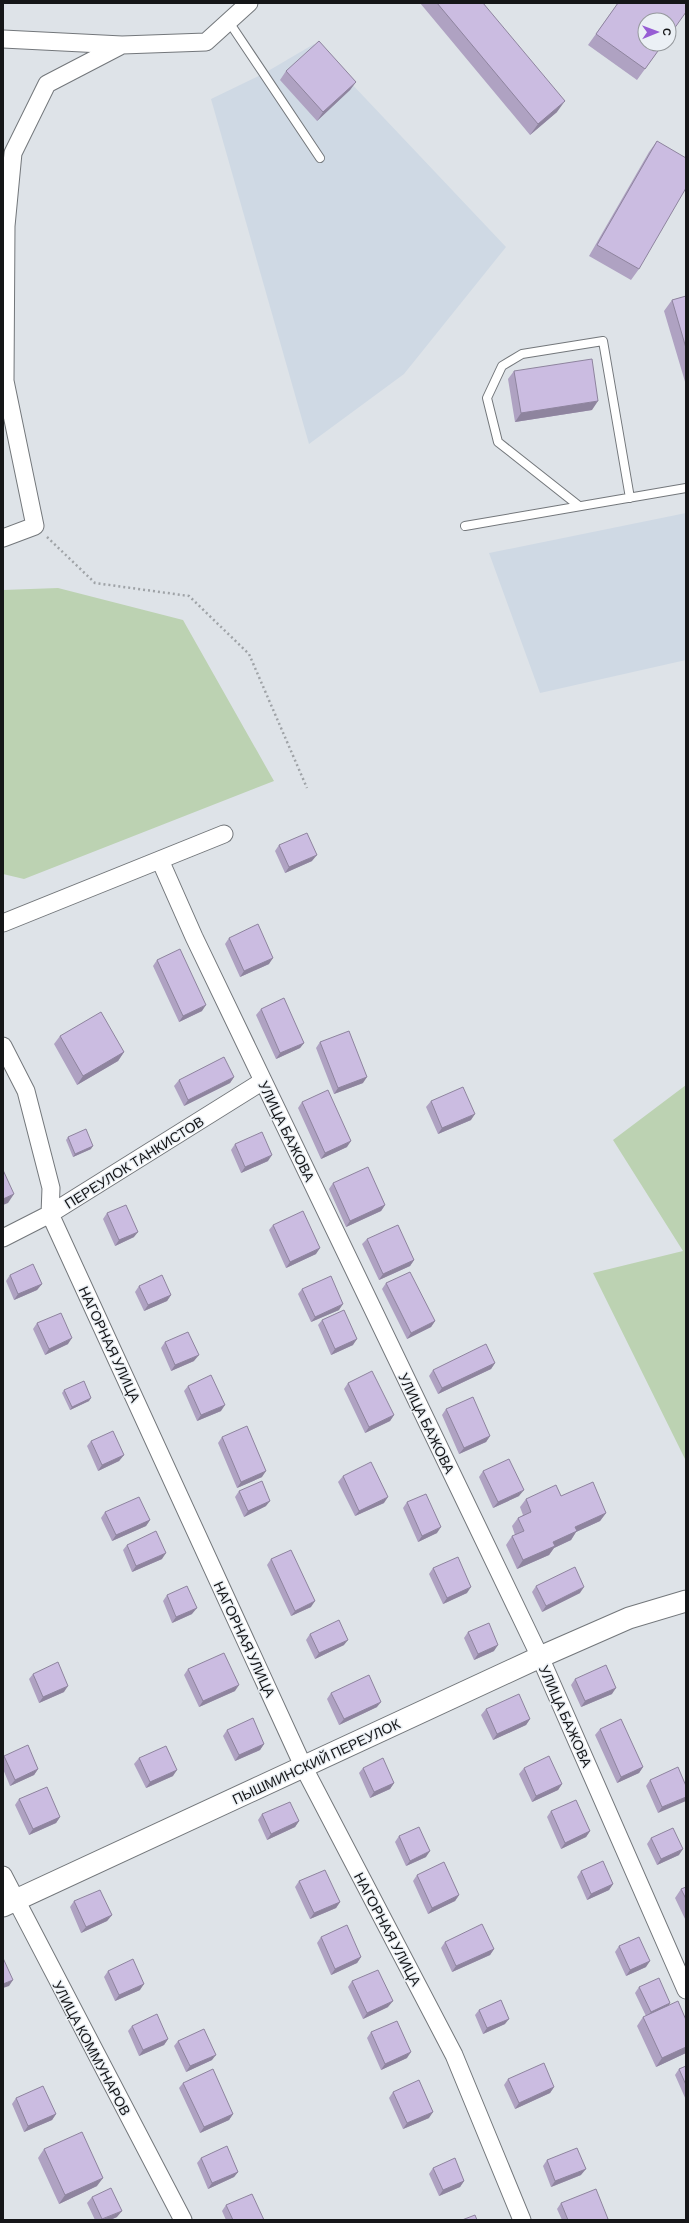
<svg xmlns="http://www.w3.org/2000/svg" width="689" height="2223" font-family="Barlow,sans-serif">
	<rect width="100%" height="100%" fill="#dee3e8"/>
	<path fill="#cfd9e4" d="M314,44L506,247L404,374L309,444L211,99L263,74Z
		M686,513V660L540,693L489,553Z"/>
	<path fill="#bcd2b2" d="M58,588L183,620L274,781L24,879L3,874V590Z
		M686,1085V1461L593,1273L683,1251L613,1140Z"/>
	<g fill="none" stroke-linecap="round" stroke-linejoin="round">
		<g stroke="#73777b" stroke-width="10">
			<path id="service" d="M229,22L320,158
				M579,506L498,442L487,398L502,366L522,354L603,341L630,498
				M465,526L686,488"/>
		</g>
		<g stroke="#73777b" stroke-width="19">
			<path id="minor" d="M3,39L122,45L206,42L249,3
				M3,538L35,526L5,381L6,226L13,153L47,84L122,45
				M160,860L194,937L540,1657L686,1990
				M3,923L224,834
				M3,1046L26,1091L51,1188L50,1214L304,1768L454,2055L522,2220
				M3,1238L50,1214L263,1081
				M3,1875L183,2220"/>
		</g>
		<g stroke="#73777b" stroke-width="23">
			<path id="tertiary" d="M3,1906L540,1657L629,1618L686,1601"/>
		</g>
		<path stroke="#9fa3a7" stroke-width="2.5" stroke-dasharray="2 3" stroke-linecap="butt" d="M47,537L95,583L189,596L249,654L307,788"/>
		<use href="#service" stroke="#fff" stroke-width="8"/>
		<use href="#minor" stroke="#fff" stroke-width="17"/>
		<use href="#tertiary" stroke="#fff" stroke-width="21"/>
	</g>
	<path fill="#afa2c2" d="M420,3H483L557,112L530,135Z
		M618,3L663,44L637,80L588,45Z
		M286,71L356,82L350,90L317,121L280,80Z
		M657,141L639,269L631,280L589,256L649,152Z
		M686,296V385L664,311L672,300Z
		M514,371L592,410L515,422L508,379Z
		M279,845L312,861L285,873L275,851Z
		M229,938L269,964L240,977L225,944Z
		M157,960L202,1011L179,1022L153,966Z
		M261,1009L304,1043L300,1048L276,1059L256,1015Z
		M60,1036L124,1052L118,1061L77,1085L54,1044Z
		M320,1042L363,1083L334,1094L316,1048Z
		M234,1077L230,1083L184,1106L174,1086L179,1080Z
		M431,1101L471,1120L438,1134L426,1107Z
		M302,1102L347,1147L321,1159L298,1108Z
		M68,1137L91,1149L73,1157L66,1140Z
		M235,1144L268,1161L241,1173L231,1150Z
		M333,1183L385,1205L381,1211L346,1227L329,1189Z
		M107,1213L134,1237L115,1246L103,1219Z
		M273,1225L316,1254L286,1268L269,1230Z
		M367,1239L414,1260L410,1266L379,1280L362,1244Z
		M10,1275L42,1284L37,1290L14,1300L6,1281Z
		M386,1283L435,1321L431,1327L407,1339L382,1289Z
		M139,1286L171,1295L167,1301L144,1311L135,1292Z
		M302,1289L339,1310L311,1322L298,1294Z
		M322,1320L353,1345L331,1355L318,1325Z
		M37,1323L68,1344L45,1355L33,1329Z
		M165,1342L194,1361L171,1371L161,1348Z
		M495,1363L491,1369L438,1394L429,1376L433,1370Z
		M348,1383L394,1415L390,1421L365,1433L344,1389Z
		M188,1386L221,1411L197,1421L184,1391Z
		M64,1390L89,1401L70,1410L62,1393Z
		M446,1409L490,1436L486,1442L459,1454L442,1415Z
		M222,1437L262,1477L237,1488L218,1443Z
		M91,1441L124,1455L119,1461L98,1471L87,1446Z
		M483,1471L519,1496L493,1508L479,1477Z
		M343,1476L384,1503L355,1516L338,1482Z
		M239,1491L266,1506L244,1517L235,1497Z
		M561,1496L606,1513L600,1521L576,1532L571,1540L554,1548L549,1555L517,1569L506,1545L512,1536L515,1535L512,1526L518,1518L523,1515L520,1507L526,1499Z
		M407,1502L437,1533L418,1542L403,1508Z
		M105,1512L150,1520L146,1526L112,1541L101,1518Z
		M127,1545L162,1559L132,1572L123,1550Z
		M271,1559L311,1607L291,1616L267,1565Z
		M433,1568L467,1593L443,1604L429,1574Z
		M536,1586L580,1593L542,1612L532,1592Z
		M167,1595L192,1614L172,1623L163,1601Z
		M468,1632L494,1651L474,1660L464,1638Z
		M310,1634L344,1645L315,1659L306,1640Z
		M188,1669L235,1691L199,1707L184,1675Z
		M33,1674L64,1692L39,1703L29,1679Z
		M575,1679L612,1694L581,1707L571,1685Z
		M331,1693L377,1707L339,1725L327,1699Z
		M486,1709L530,1719L526,1725L493,1740L481,1715Z
		M600,1729L643,1767L639,1773L617,1783L595,1735Z
		M227,1730L264,1744L260,1750L235,1761L223,1736Z
		M4,1756L38,1769L34,1775L10,1786L3,1769V1757Z
		M139,1758L173,1776L146,1788L134,1764Z
		M363,1768L394,1783L390,1789L370,1798L359,1773Z
		M524,1768L562,1784L558,1790L532,1802L519,1774Z
		M650,1780L686,1786L658,1813L646,1786Z
		M19,1799L60,1817L56,1823L29,1835L15,1805Z
		M551,1811L590,1831L586,1837L561,1849L547,1817Z
		M262,1814L299,1821L295,1827L267,1840L258,1820Z
		M399,1836L426,1857L406,1866L395,1842Z
		M651,1838L679,1855L657,1865L647,1844Z
		M581,1871L613,1884L609,1890L587,1900L577,1877Z
		M417,1875L459,1895L455,1901L428,1914L413,1881Z
		M299,1881L340,1902L336,1908L310,1919L295,1887Z
		M686,1887V1921L675,1898L681,1889Z
		M74,1901L112,1915L107,1921L81,1933L70,1907Z
		M321,1937L361,1957L357,1963L331,1975L317,1943Z
		M445,1942L494,1949L490,1955L452,1972L441,1948Z
		M619,1946L646,1967L626,1976L615,1952Z
		M108,1971L140,1990L115,2001L104,1977Z
		M352,1981L388,2007L363,2019L348,1987Z
		M639,1987L670,2003L668,2006L686,2053L656,2067L637,2026L643,2017L646,2016L635,1993Z
		M479,2010L505,2024L483,2034L475,2015Z
		M132,2026L168,2039L164,2045L139,2056L128,2031Z
		M371,2032L407,2058L381,2070L367,2038Z
		M178,2041L212,2060L186,2072L174,2046Z
		M686,2066V2100L675,2075L679,2069Z
		M508,2079L554,2087L550,2093L515,2109L504,2085Z
		M183,2083L233,2114L229,2120L200,2133L179,2088Z
		M393,2092L429,2118L403,2129L389,2098Z
		M16,2098L56,2114L52,2120L24,2132L12,2104Z
		M44,2149L97,2186L59,2204L38,2158Z
		M201,2158L238,2172L234,2177L208,2189L197,2163Z
		M547,2160L581,2175L551,2187L543,2166Z
		M433,2168L464,2181L460,2187L439,2196L429,2174Z
		M92,2197L117,2217L110,2220H95L87,2203Z
		M561,2203L608,2219L607,2220H562L557,2209Z
		M226,2205L263,2220H226L222,2211Z"/>
	<path fill="#8e849e" d="M356,82L350,90L317,121L323,112Z
		M565,101L557,112L530,135L538,124Z
		M598,401L592,410L515,422L521,413Z
		M317,855L312,861L285,873L289,867Z
		M273,958L269,964L240,977L244,971Z
		M206,1005L202,1011L179,1022L183,1016Z
		M304,1043L300,1048L276,1059L280,1053Z
		M124,1052L118,1061L77,1085L83,1076Z
		M234,1077L230,1083L184,1106L188,1100Z
		M367,1077L363,1083L334,1094L338,1088Z
		M475,1114L471,1120L438,1134L442,1128Z
		M351,1141L347,1147L321,1159L325,1153Z
		M93,1146L91,1149L73,1157L75,1154Z
		M272,1155L268,1161L241,1173L245,1167Z
		M14,1194L8,1203L3,1205V1199Z
		M385,1205L381,1211L346,1227L350,1221Z
		M138,1232L134,1237L115,1246L119,1240Z
		M320,1248L316,1254L286,1268L290,1262Z
		M414,1260L410,1266L379,1280L383,1274Z
		M42,1284L37,1290L14,1300L18,1294Z
		M171,1295L167,1301L144,1311L148,1305Z
		M343,1304L339,1310L311,1322L315,1317Z
		M435,1321L431,1327L407,1339L411,1333Z
		M72,1338L68,1344L45,1355L49,1349Z
		M357,1339L353,1345L331,1355L335,1349Z
		M199,1355L194,1361L171,1371L175,1365Z
		M495,1363L491,1369L438,1394L442,1388Z
		M91,1398L89,1401L70,1410L72,1407Z
		M225,1405L221,1411L197,1421L201,1415Z
		M394,1415L390,1421L365,1433L369,1427Z
		M490,1436L486,1442L459,1454L464,1448Z
		M124,1455L119,1461L98,1471L102,1465Z
		M266,1471L262,1477L237,1488L241,1482Z
		M524,1490L519,1496L493,1508L498,1502Z
		M388,1497L384,1503L355,1516L359,1511Z
		M270,1501L266,1506L244,1517L248,1511Z
		M606,1513L600,1521L576,1532L571,1540L554,1548L549,1555L517,1569L523,1560L553,1542L575,1527Z
		M150,1520L146,1526L112,1541L116,1535Z
		M441,1527L437,1533L418,1542L422,1536Z
		M166,1553L162,1559L132,1572L136,1566Z
		M471,1587L467,1593L443,1604L447,1598Z
		M584,1587L580,1593L542,1612L546,1606Z
		M315,1601L311,1607L291,1616L295,1611Z
		M197,1608L192,1614L172,1623L176,1617Z
		M348,1640L344,1645L315,1659L319,1653Z
		M498,1645L494,1651L474,1660L478,1654Z
		M239,1685L235,1691L199,1707L203,1701Z
		M68,1686L64,1692L39,1703L43,1697Z
		M616,1688L612,1694L581,1707L585,1701Z
		M381,1702L377,1707L339,1725L344,1719Z
		M530,1719L526,1725L493,1740L497,1734Z
		M264,1744L260,1750L235,1761L239,1755Z
		M643,1767L639,1773L617,1783L621,1777Z
		M38,1769L34,1775L10,1786L15,1780Z
		M177,1770L173,1776L146,1788L150,1782Z
		M394,1783L390,1789L370,1798L374,1792Z
		M562,1784L558,1790L532,1802L536,1796Z
		M686,1797V1801L658,1813L662,1807Z
		M60,1817L56,1823L29,1835L33,1829Z
		M299,1821L295,1827L267,1840L271,1834Z
		M590,1831L586,1837L561,1849L565,1843Z
		M683,1849L679,1855L657,1865L661,1859Z
		M430,1851L426,1857L406,1866L410,1861Z
		M613,1884L609,1890L587,1900L591,1894Z
		M459,1895L455,1901L428,1914L432,1908Z
		M340,1902L336,1908L310,1919L314,1913Z
		M112,1915L107,1921L81,1933L86,1927Z
		M494,1949L490,1955L452,1972L456,1966Z
		M361,1957L357,1963L331,1975L335,1969Z
		M650,1961L646,1967L626,1976L630,1970Z
		M13,1980L9,1986L3,1988V1984Z
		M144,1984L140,1990L115,2001L119,1995Z
		M393,2001L388,2007L363,2019L367,2013Z
		M670,2003L666,2009L646,2018L651,2012Z
		M509,2019L505,2024L483,2034L487,2028Z
		M168,2039L164,2045L139,2056L143,2050Z
		M686,2047V2053L656,2067L662,2058Z
		M411,2052L407,2058L381,2070L385,2064Z
		M216,2055L212,2060L186,2072L190,2066Z
		M554,2087L550,2093L515,2109L519,2103Z
		M433,2112L429,2118L403,2129L407,2123Z
		M56,2114L52,2120L24,2132L28,2126Z
		M233,2114L229,2120L200,2133L204,2127Z
		M586,2169L581,2175L551,2187L555,2181Z
		M238,2172L234,2177L208,2189L212,2183Z
		M103,2178L97,2186L59,2204L65,2195Z
		M464,2181L460,2187L439,2196L443,2190Z
		M122,2211L117,2217L110,2220H101Z"/>
	<path fill="#cbbce1" stroke="#8e849e" d="M437,3H483L565,101L538,124Z
		M618,3H686V12L669,36V20H645V44H663L645,69L596,34Z
		M319,41L356,82L323,112L286,71Z
		M657,141L686,158V188L639,269L597,245Z
		M686,296V348L672,300Z
		M592,359L598,401L521,413L514,371Z
		M307,833L317,855L289,867L279,845Z
		M258,924L273,958L244,971L229,938Z
		M180,949L206,1005L183,1016L157,960Z
		M284,998L304,1043L280,1053L261,1009Z
		M101,1012L124,1052L83,1076L60,1036Z
		M349,1031L367,1077L338,1088L320,1042Z
		M224,1057L234,1077L188,1100L179,1080Z
		M463,1087L475,1114L442,1128L431,1101Z
		M328,1090L351,1141L325,1153L302,1102Z
		M86,1129L93,1146L75,1154L68,1137Z
		M262,1132L272,1155L245,1167L235,1144Z
		M368,1167L385,1205L350,1221L333,1183Z
		M3,1170L14,1194L3,1199Z
		M126,1205L138,1232L119,1240L107,1213Z
		M303,1211L320,1248L290,1262L273,1225Z
		M398,1225L414,1260L383,1274L367,1239Z
		M33,1264L42,1284L18,1294L10,1275Z
		M410,1272L435,1321L411,1333L386,1283Z
		M162,1275L171,1295L148,1305L139,1286Z
		M331,1276L343,1304L315,1317L302,1289Z
		M344,1310L357,1339L335,1349L322,1320Z
		M61,1313L72,1338L49,1349L37,1323Z
		M188,1332L199,1355L175,1365L165,1342Z
		M486,1344L495,1363L442,1388L433,1370Z
		M372,1371L394,1415L369,1427L348,1383Z
		M211,1375L225,1405L201,1415L188,1386Z
		M84,1381L91,1398L72,1407L64,1390Z
		M473,1397L490,1436L464,1448L446,1409Z
		M247,1426L266,1471L241,1482L222,1437Z
		M113,1431L124,1455L102,1465L91,1441Z
		M509,1459L524,1490L498,1502L483,1471Z
		M371,1462L388,1497L359,1511L343,1476Z
		M262,1481L270,1501L248,1511L239,1491Z
		M593,1482L606,1513L575,1527L577,1531L553,1542L555,1546L523,1560L512,1536L524,1531L518,1518L531,1512L526,1499L556,1485L561,1496Z
		M426,1494L441,1527L422,1536L407,1502Z
		M139,1497L150,1520L116,1535L105,1512Z
		M156,1531L166,1553L136,1566L127,1545Z
		M291,1550L315,1601L295,1611L271,1559Z
		M458,1557L471,1587L447,1598L433,1568Z
		M575,1567L584,1587L546,1606L536,1586Z
		M187,1586L197,1608L176,1617L167,1595Z
		M339,1620L348,1640L319,1653L310,1634Z
		M489,1623L498,1645L478,1654L468,1632Z
		M224,1653L239,1685L203,1701L188,1669Z
		M58,1662L68,1686L43,1697L33,1674Z
		M606,1665L616,1688L585,1701L575,1679Z
		M369,1675L381,1702L344,1719L331,1693Z
		M519,1694L530,1719L497,1734L486,1709Z
		M253,1718L264,1744L239,1755L227,1730Z
		M621,1719L643,1767L621,1777L600,1729Z
		M28,1745L38,1769L15,1780L4,1756Z
		M166,1746L177,1770L150,1782L139,1758Z
		M549,1756L562,1784L536,1796L524,1768Z
		M383,1758L394,1783L374,1792L363,1768Z
		M678,1767L686,1786V1797L662,1807L650,1780Z
		M47,1787L60,1817L33,1829L19,1799Z
		M576,1800L590,1831L565,1843L551,1811Z
		M290,1802L299,1821L271,1834L262,1814Z
		M419,1827L430,1851L410,1861L399,1836Z
		M673,1828L683,1849L661,1859L651,1838Z
		M603,1861L613,1884L591,1894L581,1871Z
		M444,1862L459,1895L432,1908L417,1875Z
		M325,1870L340,1902L314,1913L299,1881Z
		M686,1887V1899L681,1889Z
		M100,1890L112,1915L86,1927L74,1901Z
		M482,1924L494,1949L456,1966L445,1942Z
		M347,1925L361,1957L335,1969L321,1937Z
		M639,1937L650,1961L630,1970L619,1946Z
		M3,1958L13,1980L3,1984Z
		M133,1959L144,1984L119,1995L108,1971Z
		M378,1970L393,2001L367,2013L352,1981Z
		M659,1978L670,2003L651,2012L639,1987Z
		M501,2000L509,2019L487,2028L479,2010Z
		M678,2001L686,2020V2047L662,2058L643,2017Z
		M157,2014L168,2039L143,2050L132,2026Z
		M397,2021L411,2052L385,2064L371,2032Z
		M204,2029L216,2055L190,2066L178,2041Z
		M544,2063L554,2087L519,2103L508,2079Z
		M686,2066V2085L679,2069Z
		M213,2069L233,2114L204,2127L183,2083Z
		M419,2080L433,2112L407,2123L393,2092Z
		M43,2086L56,2114L28,2126L16,2098Z
		M82,2132L103,2178L65,2195L44,2149Z
		M227,2146L238,2172L212,2183L201,2158Z
		M577,2148L586,2169L555,2181L547,2160Z
		M455,2158L464,2181L443,2190L433,2168Z
		M111,2188L122,2211L102,2219L92,2197Z
		M596,2189L608,2219L605,2220H568L561,2203Z
		M252,2194L264,2220H233L226,2205Z
		M475,2215L477,2220H462Z"/>
	<g text-anchor="middle" dominant-baseline="central" stroke-width="3" stroke-linejoin="round" paint-order="stroke">
		<g font-size="14" fill="#151618" stroke="#ebf0f5">
			<text transform="translate(287 1131) rotate(64)">УЛИЦА БАЖОВА</text>
			<text transform="translate(134 1162) rotate(-32)">ПЕРЕУЛОК ТАНКИСТОВ</text>
			<text transform="translate(110 1344) rotate(65)">НАГОРНАЯ УЛИЦА</text>
			<text transform="translate(427 1423) rotate(64)">УЛИЦА БАЖОВА</text>
			<text transform="translate(245 1639) rotate(65)">НАГОРНАЯ УЛИЦА</text>
			<text transform="translate(566 1716) rotate(66)">УЛИЦА БАЖОВА</text>
			<text transform="translate(316 1761) rotate(-25)">ПЫШМИНСКИЙ ПЕРЕУЛОК</text>
			<text transform="translate(388 1929) rotate(62)">НАГОРНАЯ УЛИЦА</text>
			<text transform="translate(92 2048) rotate(62)">УЛИЦА КОММУНАРОВ</text>
		</g>
	</g>
	<rect width="689" height="2223" fill="none" stroke="#151618" stroke-width="8"/>
	<g transform="translate(657 32) rotate(89)"><circle r="19" fill="#ebf0f5" stroke="#95999d"/>
	<path d="M0-3L7 15L0 10L-7 15Z" fill="#975dd4"/>
	<text y="-6" font-size="11" font-weight="bold" text-anchor="middle" fill="#151618">С</text>
	</g>
</svg>
